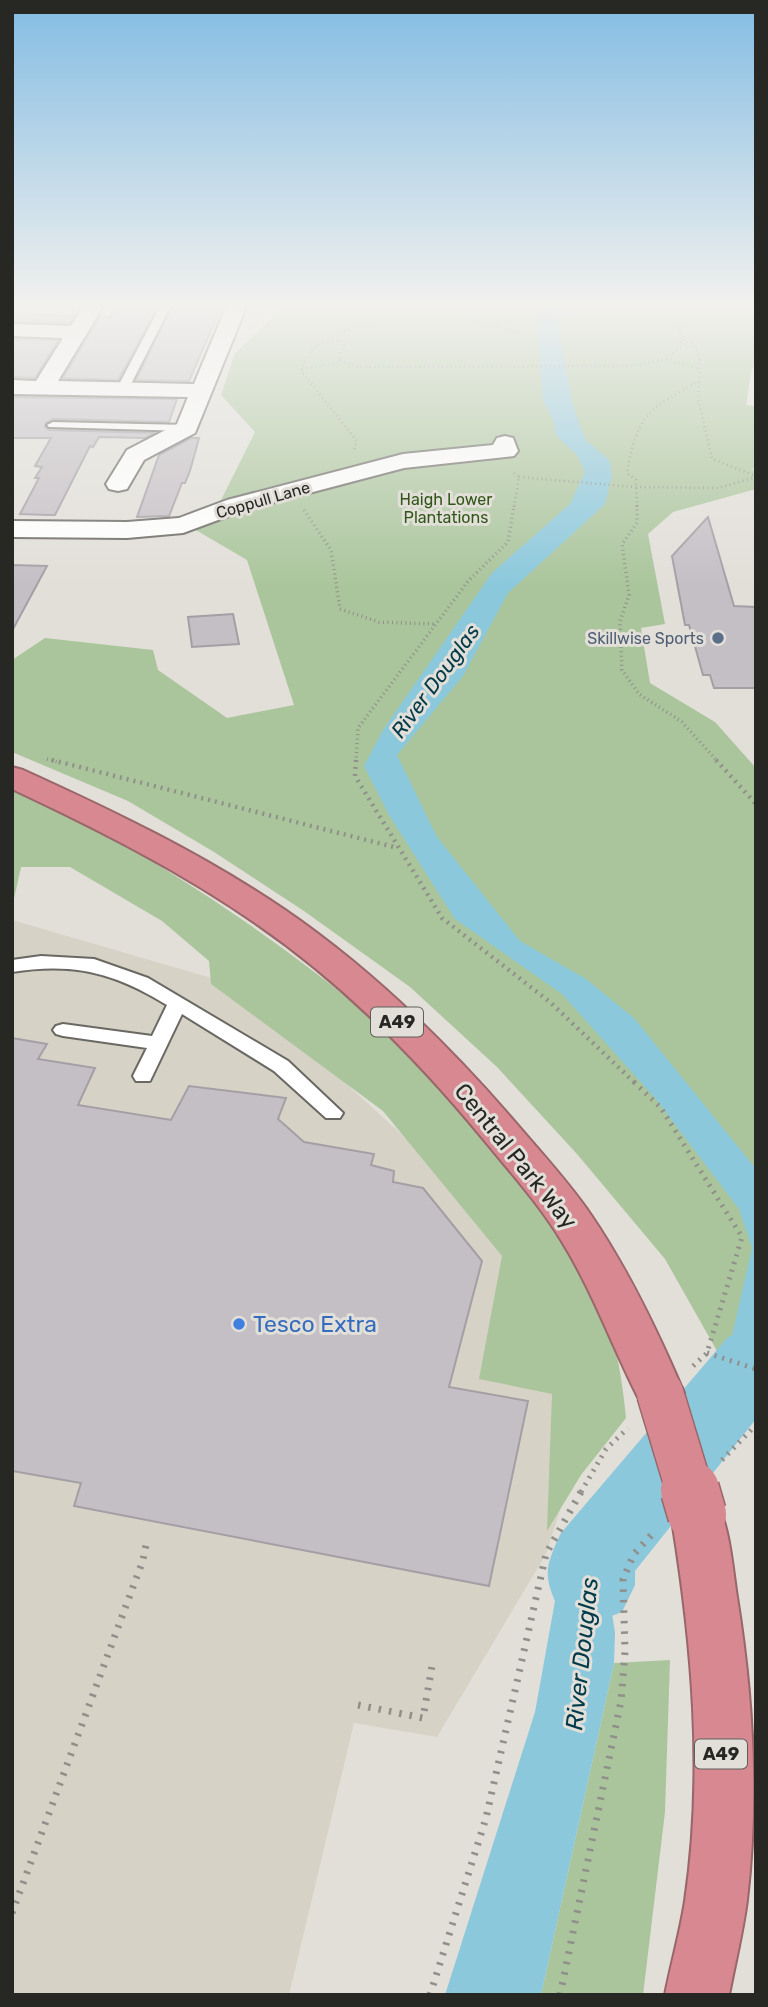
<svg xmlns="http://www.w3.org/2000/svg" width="768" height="2007" font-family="Rubik,sans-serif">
	<rect width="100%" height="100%" fill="#e2dfd9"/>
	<path fill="#d7d2c6" d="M12,920L239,986L466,1193L555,1330L563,1501L546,1554L437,1737L354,1723L289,1995H12Z"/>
	<path fill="#aac59c" d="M286,305H756V360L751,372L746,405L756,406V468L751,469L756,471V489L673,512L648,534L665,624L641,628L650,683L715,722L756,768V1420L665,1259L577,1154L497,1067L410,987L304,911L214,852L128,801L12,752V660L45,638L153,650L158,670L227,718L294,705L247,560L194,529L221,500L255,432L221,395L235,353Z
		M12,788C104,829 190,882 271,940C311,969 352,999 386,1033C434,1080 478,1130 519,1183C542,1213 569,1244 589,1276C612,1315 622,1374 626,1418L581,1475L547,1531L552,1394L479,1379L502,1256L383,1111L211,984L209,961L162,921L70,867H21L12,908Z
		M670,1660L665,1812L643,1995H541L614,1663Z"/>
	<path fill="#8bc8dc" d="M543,305H567L569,313L556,317L572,401L580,426L586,440L607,458L610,463L612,476L605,504L508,593L463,676L397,755L437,837L520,941L586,979L634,1018L756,1169V1359L729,1349L752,1248L739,1209L655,1098L562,994L455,919L389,815L364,766L383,730L492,573L570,504L585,472L577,455L556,435L553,420L543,400L536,313Z
		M623,1467L634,1528L615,1555L607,1581L615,1633L614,1663L541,1995H445L535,1712L555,1601L577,1542Z"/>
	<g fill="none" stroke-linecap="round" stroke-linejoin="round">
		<path fill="#8bc8dc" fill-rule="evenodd" d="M756,1328V1419L635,1571V1585L622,1612L591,1624L560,1612C543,1576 544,1569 561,1533L728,1337Z"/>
	</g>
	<path fill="#c4bfc5" stroke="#a39fa5" stroke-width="2" d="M116,305H158L118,380L63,378L100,317H110Z
		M173,305H222L189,381L136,380Z
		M12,315H28L74,316L70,323L12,321Z
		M12,339L58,340L35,378L12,377Z
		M12,397L177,399L169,422L53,419L46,423L45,427L49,430L155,433L145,438L99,437L93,447L90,446L55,515H47L20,514L39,478H35L42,467L35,466L51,438H12Z
		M191,438H199L190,471L185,483H182L169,516L137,517L159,455Z
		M708,517L734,606L756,607V688H714L710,675H703L689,625H685L672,556Z
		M12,565L47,566L12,631Z
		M233,614L239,644L192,647L188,617Z
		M12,1038L47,1044L38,1059L95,1068L78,1105L171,1120L189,1086L286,1098L278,1119L304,1142L374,1154L371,1165L394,1171L393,1182L423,1188L482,1261L449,1387L528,1401L489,1586L74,1506L81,1483L12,1471Z"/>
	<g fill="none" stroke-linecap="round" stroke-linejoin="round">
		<g stroke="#6a6863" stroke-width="4">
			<path id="lane" d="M161,305H171L128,390L118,392L116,390Z
				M53,422L187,425L193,428L187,431L49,427L47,425Z
				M41,956L94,959L148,978L288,1061L343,1113L340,1118H326L274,1071L182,1014L150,1081H136L133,1076L147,1048L63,1036L56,1034L53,1030L56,1026L63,1024L152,1036L167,1005C115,973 74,962 12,972V960Z"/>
		</g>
		<g stroke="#6a6863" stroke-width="4">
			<path id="street" d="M84,305H104L58,381L194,384L227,305H247L195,433L144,460L127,489L118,491L109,489L106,484L127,450L177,424L188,397L12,394V380L36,381L63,338L12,336V324L71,326Z
				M505,436L513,438L518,451L514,456L404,468L245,510L183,533L127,538L12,537V521L127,522L179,518L227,500L403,454L493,445L497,438Z"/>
		</g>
		<g stroke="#99666a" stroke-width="4">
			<path id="highway" d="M12,767L23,770C113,811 203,854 285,910C374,971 451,1047 521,1129C545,1157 570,1184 591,1215C629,1271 658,1332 684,1393L677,1407L660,1412L643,1407C614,1352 594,1293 561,1240C539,1204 511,1173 484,1140C418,1060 344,984 258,925C181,871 97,829 12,789Z
				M697,1492L715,1498C730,1528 732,1564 737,1597C753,1696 759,1800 747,1900C743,1932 735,1963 729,1995H665C671,1964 680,1933 685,1901C704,1773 692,1641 671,1514L679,1498Z"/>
		</g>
		<path stroke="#908f8a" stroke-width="2.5" stroke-dasharray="1 3.5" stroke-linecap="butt" d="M403,313L411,305
			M328,339C371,317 419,303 467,316C484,320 501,329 519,333
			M666,359L700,369
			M302,369L340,362
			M699,382L698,398L712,459L756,476
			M354,449L357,441L301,371C310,349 316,340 341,341L344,345L338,359L357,367L633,366L666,359L680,347L681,339
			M519,477L634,487L719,488L756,477
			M514,507L519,477L514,473
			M637,507L636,480L627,473C637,414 649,408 700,381L699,357L694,345L681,339L677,305"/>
		<path stroke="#908f8a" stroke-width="3.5" stroke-dasharray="1 3.5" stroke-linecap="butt" d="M637,505V523L622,544L629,595L620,622L622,670L639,694L682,722L718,762
			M304,510L331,550L340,609L379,622L434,624
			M47,759L58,762
			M356,762L358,728L469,580L508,542L514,505"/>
		<path stroke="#908f8a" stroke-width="4.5" stroke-dasharray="2 5" stroke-linecap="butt" d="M52,760L398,848
			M356,760L355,776L442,918L550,1002L636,1084
			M716,760L756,804"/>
		<path stroke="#908f8a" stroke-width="5" stroke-dasharray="2 6" stroke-linecap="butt" d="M634,1082L661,1108L742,1237L707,1353L690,1369
			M707,1353L756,1369
			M722,1460L756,1425
			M581,1492L606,1449L628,1428"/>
		<path stroke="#908f8a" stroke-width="7" stroke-dasharray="2.5 8" stroke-linecap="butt" d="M358,1705L423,1718L432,1666
			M12,1913L143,1560L147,1540
			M430,1995L486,1818L546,1554L582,1490
			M560,1995L621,1701L625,1652L623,1579L634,1554L656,1530"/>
		<use href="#lane" fill="#fff" fill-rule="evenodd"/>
		<use href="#street" fill="#fff" fill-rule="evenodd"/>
		<use href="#highway" fill="#d78890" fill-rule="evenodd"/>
		<g stroke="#99666a" stroke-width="49" stroke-linecap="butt">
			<path id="highway-bridge-far1" d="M660,1393L690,1492"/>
		</g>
		<g stroke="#99666a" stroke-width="61" stroke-linecap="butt">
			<path id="highway-bridge" d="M690,1490L697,1514"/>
		</g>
		<use href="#highway-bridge-far1" stroke="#d78890" stroke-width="46"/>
		<use href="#highway-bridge" stroke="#d78890" stroke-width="58"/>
	</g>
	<linearGradient id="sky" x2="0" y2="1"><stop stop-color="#83bce3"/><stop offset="0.52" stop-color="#f2f1ee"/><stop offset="1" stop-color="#f2f1ee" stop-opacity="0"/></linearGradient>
	<rect width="768" height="586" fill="url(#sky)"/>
	<circle fill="#5c6f8a" stroke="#e2dfd9" stroke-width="2.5" cx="718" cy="638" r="7"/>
	<circle fill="#3f7fe0" stroke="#e2dfd9" stroke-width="2.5" cx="239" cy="1324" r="7"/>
	<g text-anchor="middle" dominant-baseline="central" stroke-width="6" stroke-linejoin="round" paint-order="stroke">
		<g font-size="16" fill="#315619" stroke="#e2dfd9">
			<text x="446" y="499">Haigh Lower<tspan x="446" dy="18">Plantations</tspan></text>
		</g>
		<g font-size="16" fill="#272724" stroke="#e2dfd9">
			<text transform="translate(263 500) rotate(-16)">Coppull Lane</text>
		</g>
		<g font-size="16" fill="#4e5e75" stroke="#e2dfd9" text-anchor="end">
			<text x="704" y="638">Skillwise Sports</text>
		</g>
		<g fill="#e2dfd9" stroke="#5f5e5a" stroke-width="2">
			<rect x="371" y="1007.5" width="52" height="29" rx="5"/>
			<rect x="695" y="1739.5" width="52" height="29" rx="5"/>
		</g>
		<g font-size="18" font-weight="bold" fill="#272724">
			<text x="397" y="1022">A49</text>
			<text x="721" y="1754">A49</text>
		</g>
		<g font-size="21" font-style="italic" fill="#013a49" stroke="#e2dfd9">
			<text transform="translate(435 681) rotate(-54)">River Douglas</text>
		</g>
		<g font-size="23" fill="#272724" stroke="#e2dfd9">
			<text transform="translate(516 1156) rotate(51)">Central Park Way</text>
		</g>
		<g font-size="23" fill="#366cbe" stroke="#e2dfd9" text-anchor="start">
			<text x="253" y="1324">Tesco Extra</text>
		</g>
		<g font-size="24" font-style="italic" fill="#013a49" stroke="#e2dfd9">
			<text transform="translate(582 1654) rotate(-84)">River Douglas</text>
		</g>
	</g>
	<rect width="768" height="2007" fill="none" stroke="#272724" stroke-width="28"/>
</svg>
